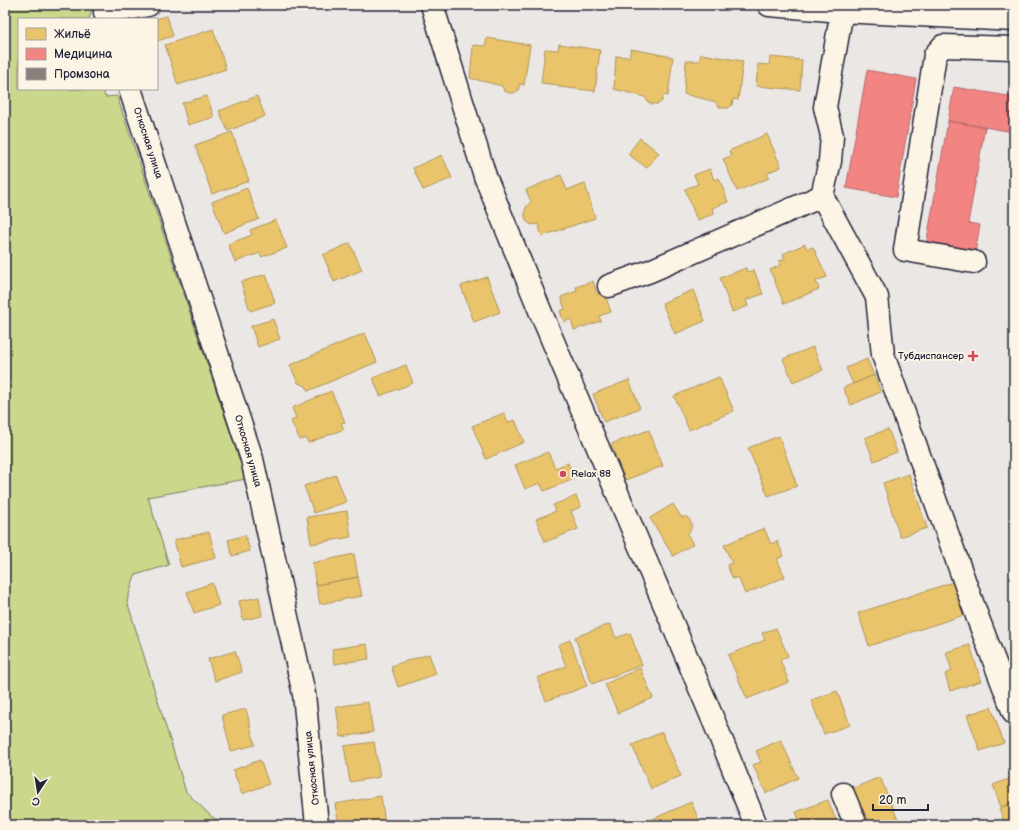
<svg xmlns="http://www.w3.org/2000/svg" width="1019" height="830" font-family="'Balsamiq Sans',sans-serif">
	<rect width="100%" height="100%" fill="#ebe7e4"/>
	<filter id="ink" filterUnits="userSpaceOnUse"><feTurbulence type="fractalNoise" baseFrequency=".025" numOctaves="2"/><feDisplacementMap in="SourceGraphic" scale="8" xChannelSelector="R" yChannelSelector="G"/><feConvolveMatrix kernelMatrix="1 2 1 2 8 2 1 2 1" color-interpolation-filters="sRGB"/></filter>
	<g filter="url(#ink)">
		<path fill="#cbd78a" stroke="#767c62" d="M5,5H93V7L89,19H19V89H103L105,97L117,96L246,479L148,497L169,565L135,575L127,601L186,792L212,817L230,825H5Z
			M995,5H1014V10H993Z"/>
		<path fill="#e9c46a" stroke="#ad935c" d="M167,16L173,36L157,41V19H155Z
			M213,29L226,69L178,85L165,45Z
			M487,38L530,45L524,85L519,84V90L514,93H509L504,91L502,86L470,78L473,45L485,46Z
			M559,44L600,50L595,91L558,87L559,85L541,83L545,49L558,50Z
			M631,49L673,57L668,96L663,95L662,101L658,104H652L648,102L645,97L614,89L616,56L629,57Z
			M701,54L743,61L738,100L733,99L732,105L728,108H722L718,106L716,102L684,94L686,61H699Z
			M770,57L802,60L800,90L756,86L758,64L769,65Z
			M207,96L214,117L188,125L182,103Z
			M257,96L265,116L228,131L219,111Z
			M232,132L249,181L212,194L195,145Z
			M767,134L781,167L767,173L769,178L737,191L723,159L731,156L729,151Z
			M640,138L659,153L647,168L628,154Z
			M442,155L452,178L423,190L413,168Z
			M710,169L714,180L719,178L728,202L712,208L714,214L697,220L685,189L698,184L694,175Z
			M561,175L567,190L585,184L595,218L542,236L538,224L532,225L527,222L525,217V210L527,206L531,202L526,190Z
			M247,188L259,219L224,233L212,202Z
			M276,220L287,248L261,257L260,253L235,262L228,244L252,235L250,230Z
			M350,243L362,270L334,282L323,255Z
			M805,244L807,249L813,247L827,277L816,281L819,289L784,304L770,270L781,265L779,261L785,259L783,254Z
			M746,268L747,272L754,270L763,294L746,300L748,306L732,312L720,278Z
			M266,274L275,303L250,311L241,282Z
			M487,277L500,312L474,322L461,286Z
			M593,281L597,294L604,292L611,312L599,316L601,321L574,330L571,319L564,322L560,311L565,309L561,297L577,291L576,287Z
			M693,290L705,321L675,334L662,303Z
			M273,319L280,339L258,347L251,326Z
			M365,333L377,362L308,391L306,386L298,383L290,365Z
			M813,347L823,370L793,382L783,359Z
			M867,359L874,375L853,384L846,368Z
			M406,365L413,383L380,396L373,378Z
			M874,375L881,392L851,405L843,388Z
			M719,377L734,411L689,430L674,396Z
			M629,380L640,408L604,422L593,394Z
			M331,391L345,422L341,423L344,429L308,443L306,438L300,440L291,421L296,418L292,408Z
			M504,413L508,422L515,420L524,442L486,459L472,426Z
			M888,429L897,452L874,461L865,438Z
			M649,430L663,466L625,480L611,444Z
			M779,436L797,486L768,496L748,448Z
			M548,452L555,468L568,463L574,479L544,491L540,483L525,489L515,465Z
			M909,474L927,528L900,537L883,483Z
			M336,475L346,502L314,513L304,486Z
			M576,496L581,507L571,511L578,529L545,542L536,519L556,511L553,505Z
			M673,504L681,517H687L690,520L692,525L690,531L687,534L693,544L673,556L650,518Z
			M347,511L351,537L311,544L307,517Z
			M764,528L771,544L777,541L784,556L777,559L785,577L745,594L738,577L733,579L727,565L732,563L724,545Z
			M209,532L216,558L181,567L174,540Z
			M245,535L250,551L232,556L228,540Z
			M354,554L358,577L316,585L312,563Z
			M358,577L362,596L320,604L316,585Z
			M956,581L967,614L869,646L858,613Z
			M212,583L219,605L194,613L187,592Z
			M259,597L262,616L243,620L239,601Z
			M610,624L616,638L630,633L642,665L592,684L575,637Z
			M776,628L788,656L780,660L789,682L747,699L728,655L765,640L762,633Z
			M570,640L587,686L546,701L537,678L566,666L558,645Z
			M367,644L369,659L334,664L332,649Z
			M970,645L981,681L950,691L945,674L952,671L946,652Z
			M235,651L242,672L215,681L208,659Z
			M429,654L436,674L398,687L391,666Z
			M640,668L653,698L618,713L605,684Z
			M837,691L850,725L824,734L811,700Z
			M368,702L373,732L341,737L336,707Z
			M991,707L1004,743L980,751L967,715Z
			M246,709L255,745L231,751L222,715Z
			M662,732L681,776L651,789L632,745Z
			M781,740L798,778L766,793L753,765L761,762L756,751Z
			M374,742L380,777L350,782L344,746Z
			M260,760L269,784L242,794L233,770Z
			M880,777L899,822L892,825H863L849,790Z
			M1014,777V803L1001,807L993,785Z
			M381,796L385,823L375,825H339L335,804Z
			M828,800L838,825H801L796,812Z
			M691,802L701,825H647L646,822Z
			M1014,803V818L1004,822L999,808Z"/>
		<path fill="#f28482" stroke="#b4676d" d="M867,70L916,79L896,197L846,188Z
			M954,87L1014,97V132L948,121Z
			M948,121L985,127L968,223L980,225L975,253L926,245Z"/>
		<path fill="#8a817c" stroke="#6b6468" d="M63,5H80L64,9Z"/>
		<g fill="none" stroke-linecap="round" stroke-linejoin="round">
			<g stroke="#22223b" stroke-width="25">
				<path id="minor" d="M432,5L485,176L541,313L715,724L756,825
					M769,5L842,11L1014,20
					M842,5V11L825,107L832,136L830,161L822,196L877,297L883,355L977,616L1014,713
					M105,13L148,5
					M130,89L252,459L304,694L317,825
					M974,262L905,250L935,55L943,46L1014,48
					M609,286L650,271L822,196
					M843,794L856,825"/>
			</g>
			<use href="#minor" stroke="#fcf5e5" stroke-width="22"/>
		</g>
	</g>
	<g fill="#d1495b" stroke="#fcf5e5" stroke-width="1.5">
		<path d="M971 350h4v4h4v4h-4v4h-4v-4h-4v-4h4z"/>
		<circle cx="563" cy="474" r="4"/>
	</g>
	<g text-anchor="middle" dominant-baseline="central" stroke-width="4" stroke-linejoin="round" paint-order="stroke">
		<g font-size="10" fill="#22223b" stroke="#fcf5e5">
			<text transform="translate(148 143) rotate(72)">Откосная улица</text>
			<text transform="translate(248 451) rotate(74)">Откосная улица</text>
			<text transform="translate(312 768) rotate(-96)">Откосная улица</text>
		</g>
		<g font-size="10" fill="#22223b" stroke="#fcf5e5" text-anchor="end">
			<text x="964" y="356">Тубдиспансер</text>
			<text x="571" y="474" text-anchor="start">Relax 88</text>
		</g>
	</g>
	<rect width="1019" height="830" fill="none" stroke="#fcf5e5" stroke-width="20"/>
	<rect x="10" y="10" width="999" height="810" fill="none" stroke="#22223b" stroke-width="1.5" filter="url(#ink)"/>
	<rect x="18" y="18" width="140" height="72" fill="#fcf5e5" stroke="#a5a1a1"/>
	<rect x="26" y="28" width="20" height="12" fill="#e9c46a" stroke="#a5a1a1"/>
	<text x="54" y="38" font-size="12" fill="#22223b">Жильё</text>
	<rect x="26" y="48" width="20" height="12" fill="#f28482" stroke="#a5a1a1"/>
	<text x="54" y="58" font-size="12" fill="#22223b">Медицина</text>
	<rect x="26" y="68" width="20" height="12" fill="#8a817c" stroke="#a5a1a1"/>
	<text x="54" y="78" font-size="12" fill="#22223b">Промзона</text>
	<g transform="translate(38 792) rotate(192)" stroke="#fcf5e5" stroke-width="3" paint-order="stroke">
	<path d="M0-3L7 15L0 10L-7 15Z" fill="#22223b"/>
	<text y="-6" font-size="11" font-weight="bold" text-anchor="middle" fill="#22223b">С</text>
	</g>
	<path d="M873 804v6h55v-6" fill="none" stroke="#22223b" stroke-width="2"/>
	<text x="879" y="804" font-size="12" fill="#22223b" stroke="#fcf5e5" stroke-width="3" paint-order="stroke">20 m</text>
</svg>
